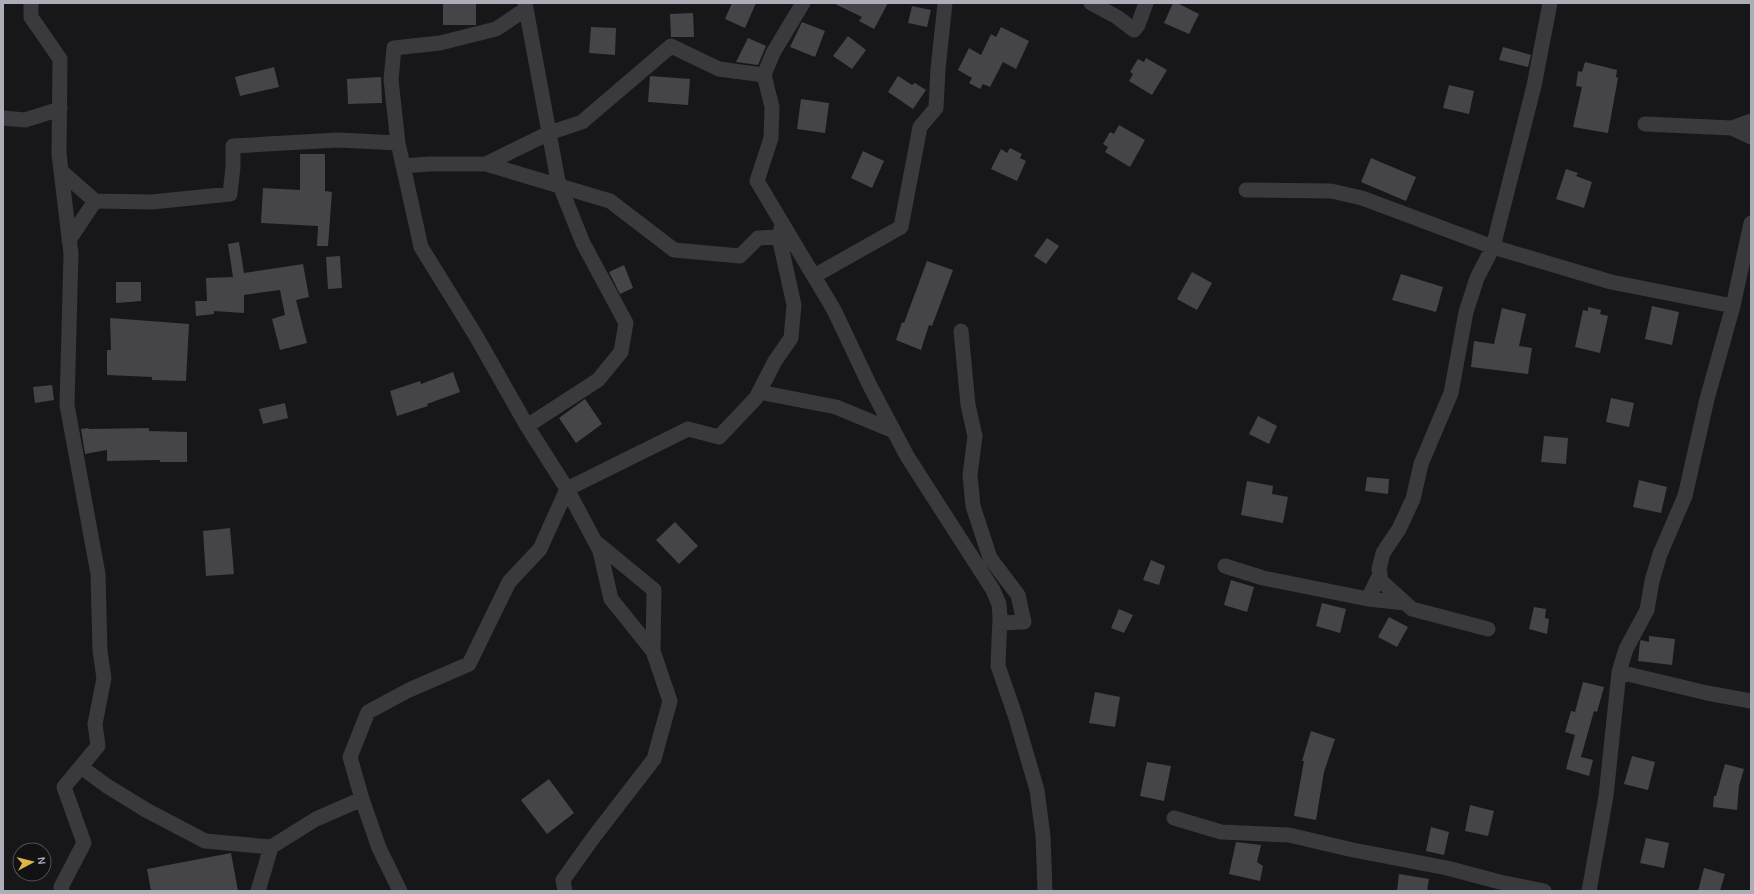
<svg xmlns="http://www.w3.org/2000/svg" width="1754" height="894" font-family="Karla,sans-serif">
	<rect width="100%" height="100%" fill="#171719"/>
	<path fill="#454449" d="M443,3H476V25H443Z
		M732,3H756L745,28L725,19Z
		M833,3H888L874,29L859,21L862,17Z
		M1173,3H1177L1199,14L1189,34L1164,23Z
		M912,6L931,10L927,27L908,23Z
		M693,13L694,37H671L670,14Z
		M802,22L825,31L815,57L790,47Z
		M591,27L616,28L615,55L589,53Z
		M1001,27L1029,41L1016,69L1003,62L990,87L983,84L980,89L969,83L972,78L958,70L969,48L981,55L991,34L996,37Z
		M848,36L866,50L852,69L833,56Z
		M748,38L766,46L758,65L736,62Z
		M1503,47L1531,55L1528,67L1499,60Z
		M1146,58L1167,70L1152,95L1129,81L1133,74L1130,72L1138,59L1144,62Z
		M1585,62L1617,70L1616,77L1618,78L1608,133L1573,127L1582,87L1576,86L1578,71L1582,72Z
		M274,67L279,87L240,96L235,77Z
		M650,76L690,79L688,105L648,102Z
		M898,76L912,85L915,83L926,90L913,109L888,92Z
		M381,77L382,103L348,104L347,79Z
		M1449,85L1474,91L1469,114L1443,108Z
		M801,99L829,103L825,133L797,129Z
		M1119,125L1145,140L1130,167L1105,152L1108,147L1103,144L1110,132L1114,134Z
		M1010,148L1022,154L1020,158L1026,161L1017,181L991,169L1001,149L1007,153Z
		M863,151L884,161L872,188L851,178Z
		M300,154H325V191L332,192L328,246H317L318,226L261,223L263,188L300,190Z
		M1371,158L1416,177L1406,201L1361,182Z
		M1566,169L1578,173L1576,176L1592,182L1584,208L1556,199Z
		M1047,238L1059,246L1046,264L1034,256Z
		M239,242L244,273L303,264L309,297L296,300L307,343L280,350L272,319L285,315L280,290L244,295V313L214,311V314L196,316L195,301H207L206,278L233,277L228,244Z
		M340,256L342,288L328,289L326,257Z
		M927,261L953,270L932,326L929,325L921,350L896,340L902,322L904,323Z
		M624,265L633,288L620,294L609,272Z
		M1192,272L1212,283L1197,310L1177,299Z
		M1401,274L1443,287L1436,312L1392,300Z
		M116,282H141V301L116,303Z
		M1652,306L1679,312L1672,345L1645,339Z
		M1588,307L1601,310L1600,314L1608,316L1600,353L1575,347L1583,310L1588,311Z
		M1502,308L1526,314L1519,346L1532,348L1528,374L1471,367L1474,341L1494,344Z
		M110,318L189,324L186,381L152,380V377L107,375V350H111Z
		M453,372L460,392L427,404L428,406L397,416L390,391L420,381L421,384Z
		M52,385L54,400L35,403L33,387Z
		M1611,398L1634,403L1629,427L1606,422Z
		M585,399L602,424L576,443L559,418Z
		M285,403L288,418L263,424L259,409Z
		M1258,416L1277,426L1269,444L1249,434Z
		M88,428L89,429L149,428V431L187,432V462H160V460L107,461V450L85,454L81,429Z
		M1544,436L1568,438L1566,464L1541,462Z
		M1367,477L1389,479L1388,494L1365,491Z
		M1639,480L1667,487L1661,513L1633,507Z
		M1247,481L1273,486L1272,494L1288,497L1283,523L1241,515Z
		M675,522L698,546L679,564L656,540Z
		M230,528L234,574L206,576L203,531Z
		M1151,560L1165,566L1159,585L1143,580Z
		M1231,580L1254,587L1247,612L1224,605Z
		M1322,603L1346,609L1340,633L1316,626Z
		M1534,607L1546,609L1545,618L1549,619L1547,634L1529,629Z
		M1119,609L1133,615L1124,633L1111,628Z
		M1389,617L1408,627L1397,647L1378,637Z
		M1649,636L1675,639L1672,665L1638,661L1640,642L1641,640L1649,642Z
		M1583,682L1604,687L1597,712L1594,711L1581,757L1593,760L1589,776L1566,769L1575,735L1565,732L1571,711L1575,712Z
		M1095,692L1120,697L1115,727L1089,723Z
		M1311,731L1335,739L1324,772L1316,820L1294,816L1304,761H1302Z
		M1632,756L1655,762L1648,790L1624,784Z
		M1147,762L1171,766L1164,801L1140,796Z
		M1725,764L1744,769L1739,786L1737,810L1713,807L1714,796H1716Z
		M549,779L574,813L547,834L521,800Z
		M1470,805L1494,811L1488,836L1465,831Z
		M1431,827L1449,832L1444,855L1426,851Z
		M1646,838L1669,843L1664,868L1640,863Z
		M1236,842L1261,845L1257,862L1263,866L1260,881L1229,874Z
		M231,853L238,891H151L147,869Z
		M1704,868L1725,874L1720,891H1698Z
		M1399,874L1429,879L1427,891H1397Z"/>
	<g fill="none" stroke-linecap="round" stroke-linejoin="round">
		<path stroke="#39393e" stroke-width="15" d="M31,3V17L60,59L59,154L71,254L67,405L98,574L100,651L104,678L95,724L98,746L64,787L84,843L61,887L62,891
			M525,3L558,181L583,243L626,323L621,352L598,380L527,426
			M803,3L773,53L764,75L772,107L771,138L757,181L834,310L870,386L907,456L993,590L999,604L1000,617L998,666L1015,715L1037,790L1043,836L1045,891
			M1091,3L1117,17L1134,30L1138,25L1146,3
			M1550,3L1534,86L1493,247L1611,282L1733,306L1751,223
			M526,9L496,29L440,43L394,48L391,80L398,143L421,247L476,336L527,426L567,489L600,551L611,599L653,651L670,701L654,759L593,838L563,880L565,891
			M3,118L25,120L60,109
			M1645,124L1732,128L1751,121
			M1732,128L1751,137
			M486,164L610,201L674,250L740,256L758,238L779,237
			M403,166L429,164H486L549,133L582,122L671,46L719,69L764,75
			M62,172L95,201L152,202L230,194L233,167V146L338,140L398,143
			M1246,190L1331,191L1362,198L1493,247L1477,278L1466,312L1451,393L1421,464L1413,499L1399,529L1383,553L1379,569L1381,581L1412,609L1488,629
			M69,240L95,201
			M814,276L901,227L920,127L936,108L938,69L945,3
			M961,331L968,405L975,436L970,475L973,506L990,558L1018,595L1024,622L1000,623
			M759,392L836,407L894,431
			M597,543L654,590L653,651
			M1225,566L1263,578L1368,599
			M1380,574L1368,599L1405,603
			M1619,672L1707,693L1751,701
			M81,767L107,786L146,810L205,841L271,847
			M1174,818L1221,832L1289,835L1353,850L1447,868L1500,882L1544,891
			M258,891L271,847L316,819L362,799
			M400,891L379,848L362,799L350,757L368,712L409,690L469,664L509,582L540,549L567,489L688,429L719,437L756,398L775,361L791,338L794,305L779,237L782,225
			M1589,891L1606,796L1619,672L1626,649L1647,610L1652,581L1660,554L1685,496L1707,399L1733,306"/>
	</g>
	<rect width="1754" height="894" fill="none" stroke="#abaeb7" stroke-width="8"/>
	<g transform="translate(32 862) rotate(83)"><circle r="19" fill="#121214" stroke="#4f5055"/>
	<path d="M0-3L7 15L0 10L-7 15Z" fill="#deb54a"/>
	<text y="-6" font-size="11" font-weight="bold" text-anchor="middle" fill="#abaeb7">N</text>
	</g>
</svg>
